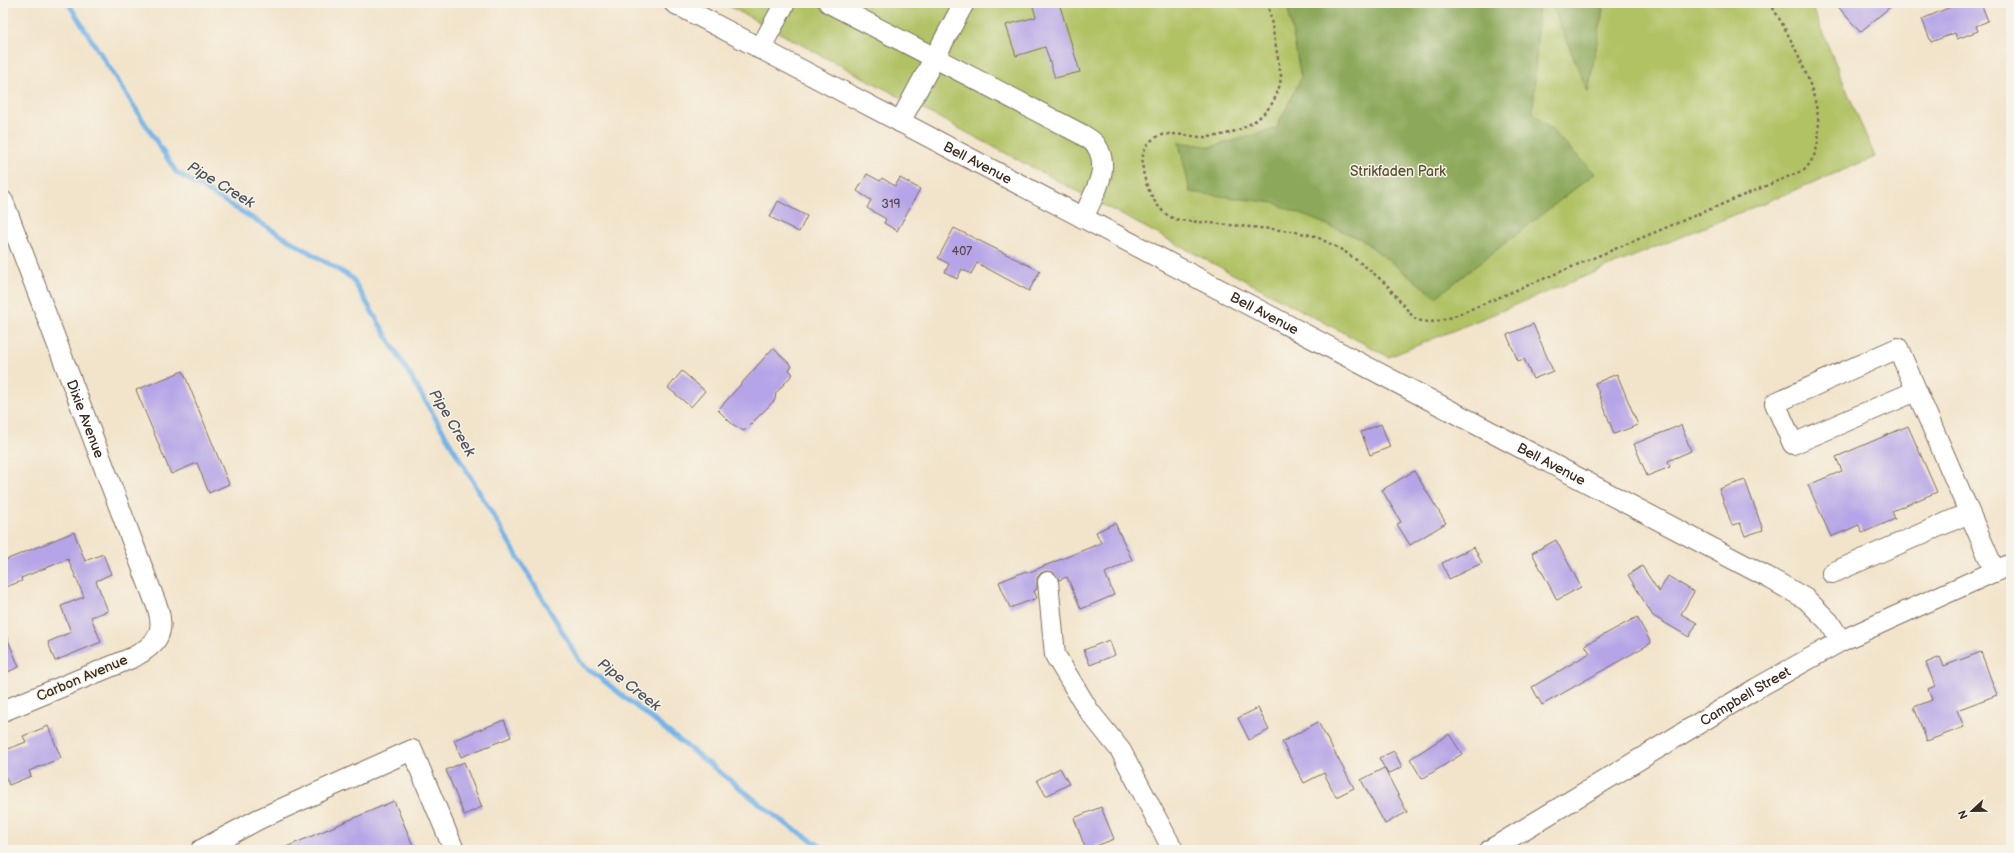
<svg xmlns="http://www.w3.org/2000/svg" width="2014" height="853" font-family="'Balsamiq Sans',sans-serif">
	<rect width="100%" height="100%" fill="#f7f3e8"/>
	<filter id="ink" filterUnits="userSpaceOnUse"><feTurbulence type="fractalNoise" baseFrequency=".025" numOctaves="2"/><feDisplacementMap in="SourceGraphic" scale="8" xChannelSelector="R" yChannelSelector="G"/><feConvolveMatrix kernelMatrix="1 2 1 2 8 2 1 2 1" color-interpolation-filters="sRGB"/></filter>
	<filter id="wash" filterUnits="userSpaceOnUse"><feTurbulence type="fractalNoise" baseFrequency=".012" numOctaves="4" result="noise"/><feDisplacementMap in="SourceGraphic" scale="16" xChannelSelector="R" yChannelSelector="G"/><feGaussianBlur stdDeviation="0.9" result="paint"/><feColorMatrix in="noise" values="0 0 0 0 0 0 0 0 0 0 0 0 0 0 0 0 0 1.4 0 .05"/><feComposite in="paint" operator="in"/></filter>
	<g filter="url(#wash)">
		<rect width="100%" height="100%" fill="#f2e4cb"/>
		<path fill="#b1c265" stroke="#767642" d="M723,3H1810L1875,157L1389,357Z"/>
		<path fill="#8ca85a" stroke="#64693c" d="M1287,3H1539L1533,112L1595,173L1436,297L1361,239L1274,203L1190,192L1179,142L1211,147L1276,129L1301,78Z
			M1551,3H1600L1603,10L1588,92Z"/>
		<g fill="none" stroke-linecap="round" stroke-linejoin="round">
			<path stroke="#75b4e8" stroke-width="5" d="M68,3L176,172L352,278L581,663L783,822L827,850"/>
		</g>
		<g id="blocks">
			<path fill="#b5a4e7" d="M1032,3H1059L1080,72L1055,78L1045,47L1016,56L1006,25L1036,17Z
				M1835,3H1895L1860,32Z
				M1952,3H1981L1988,21L1976,26L1978,31L1957,39L1955,33L1931,42L1922,19L1953,6Z
				M867,174L880,181L882,178L895,186L900,178L920,189L897,231L884,223L886,219L867,208L871,200L857,191Z
				M778,201L807,216L799,232L770,217Z
				M954,228L1040,271L1029,291L977,263L971,274L962,269L957,279L945,272L949,264L938,258Z
				M1533,324L1553,371L1533,379L1524,359L1518,361L1507,335Z
				M773,348L792,366L789,370L793,374L776,393L775,400L744,431L732,424L718,410Z
				M183,371L229,484L209,493L197,463L171,474L136,390Z
				M682,371L705,391L691,407L668,388Z
				M1617,374L1638,425L1614,434L1595,383Z
				M1381,424L1390,447L1370,455L1361,432Z
				M1681,425L1691,451L1668,461L1670,467L1647,476L1634,444Z
				M1908,426L1937,492L1892,511L1895,519L1862,533L1859,525L1831,537L1808,485L1842,471L1836,457Z
				M1414,471L1446,523L1410,545L1397,524L1401,522L1382,490Z
				M1745,480L1763,530L1745,536L1740,523L1732,525L1719,489Z
				M1115,523L1132,560L1105,573L1114,595L1081,609L1067,577L1059,580L1053,572L1047,571L1041,573L1037,578V589L1034,591L1037,598L1010,608L999,582L1026,571L1027,573L1101,543L1096,532Z
				M74,532L85,561L103,554L111,574L96,581L108,611L91,617L101,642L55,661L48,642L71,632L61,606L84,597L68,559L21,578L22,581L3,588V561Z
				M1556,540L1581,587L1557,600L1532,553Z
				M1474,547L1482,563L1449,579L1442,563Z
				M1642,566L1659,592L1668,576L1694,592L1681,614L1697,623L1689,637L1653,616L1628,575Z
				M1637,617L1651,643L1542,705L1532,687L1590,653L1585,645Z
				M3,628L19,667L3,674Z
				M1109,640L1115,655L1090,665L1084,650Z
				M1981,652L1997,695L1957,710L1964,727L1927,741L1914,707L1932,700L1928,689L1935,686L1926,663L1940,657L1944,666Z
				M1258,708L1269,730L1249,740L1238,718Z
				M504,720L511,737L461,757L454,740Z
				M1318,722L1354,788L1336,797L1324,773L1304,783L1282,742Z
				M48,726L61,758L29,771L31,776L9,785L3,771V751L26,742L23,736Z
				M1449,734L1462,754L1422,779L1410,759Z
				M1394,751L1402,767L1388,774L1379,758Z
				M464,762L482,807L464,815L446,770Z
				M1060,768L1069,784L1046,796L1037,780Z
				M1384,768L1407,812L1385,824L1361,780Z
				M394,801L415,850H279Z
				M1101,807L1114,839L1086,850L1074,818Z"/>
		</g>
	</g>
	<g filter="url(#ink)">
		<use href="#blocks" fill-opacity="0" stroke="#7b6b5b" stroke-width="1"/>
		<g fill="none" stroke-linecap="round" stroke-linejoin="round">
			<g stroke="#7b6b5b" stroke-width="22">
				<g id="minor">
					<path id="s1" d="M674,3L1771,579L1806,599L1829,622L1841,641"/>
					<path d="M829,3L1081,134C1086,137 1093,141 1096,145C1112,169 1093,195 1083,218"/>
					<path d="M760,49L785,3"/>
					<path d="M900,122L964,3"/>
					<path id="s2" d="M3,201L158,609C166,635 155,645 134,657L3,711"/>
					<path d="M1916,391L1793,444L1775,403L1898,348L1995,572"/>
					<path d="M1832,573L1969,513"/>
					<path d="M1048,582L1055,655L1089,711L1121,751L1173,850"/>
					<path d="M201,850L259,819L412,750L454,850"/>
					<path id="s3" d="M1490,850L1757,688L1841,641L2011,564"/>
				</g>
			</g>
			<path stroke="#7b6b5b" stroke-width="2.5" stroke-dasharray="3 3" stroke-linecap="butt" d="M1268,3L1281,75C1279,114 1242,135 1206,137C1190,138 1167,128 1152,140C1133,154 1146,192 1159,207C1164,213 1170,218 1179,220L1291,231L1315,236L1344,251L1366,267L1386,284L1414,318C1427,325 1438,321 1452,317L1804,170C1844,131 1793,41 1770,3"/>
			<use href="#minor" stroke="#fff" stroke-width="20"/>
		</g>
	</g>
	<g text-anchor="middle" dominant-baseline="central" stroke-width="3" stroke-linejoin="round" paint-order="stroke">
		<g font-size="12" fill="#5a4850">
			<text x="891" y="204">319</text>
			<text x="962" y="251">407</text>
		</g>
		<g font-size="14" fill="#3b2a1e" stroke="#f7f3e8">
			<text stroke="none"><textPath href="#s1" startOffset="343">Bell Avenue</textPath></text>
			<text stroke="none"><textPath href="#s1" startOffset="667">Bell Avenue</textPath></text>
			<text stroke="none"><textPath href="#s2" startOffset="233">Dixie Avenue</textPath></text>
			<text stroke="none"><textPath href="#s1" startOffset="991">Bell Avenue</textPath></text>
			<text transform="translate(82 678) rotate(-23)">Carbon Avenue</text>
			<text stroke="none"><textPath href="#s3" startOffset="298">Campbell Street</textPath></text>
		</g>
		<g font-size="14" fill="#585030" stroke="#f7f3e8">
			<text x="1398" y="171">Strikfaden Park</text>
		</g>
		<g font-size="15" font-style="italic" fill="#4c535b" stroke="#f7f3e8">
			<text transform="translate(221 185) rotate(31)">Pipe Creek</text>
			<text transform="translate(452 423) rotate(59)">Pipe Creek</text>
			<text transform="translate(629 685) rotate(38)">Pipe Creek</text>
		</g>
	</g>
	<rect width="2014" height="853" fill="none" stroke="#f7f3e8" stroke-width="16"/>
	<g transform="translate(1972 811) rotate(248)" stroke="#f7f3e8" stroke-width="3" paint-order="stroke">
	<path d="M0-3L7 15L0 10L-7 15Z" fill="#3b2a1e"/>
	<text y="-6" font-size="11" font-weight="bold" text-anchor="middle" fill="#3b2a1e">N</text>
	</g>
</svg>
